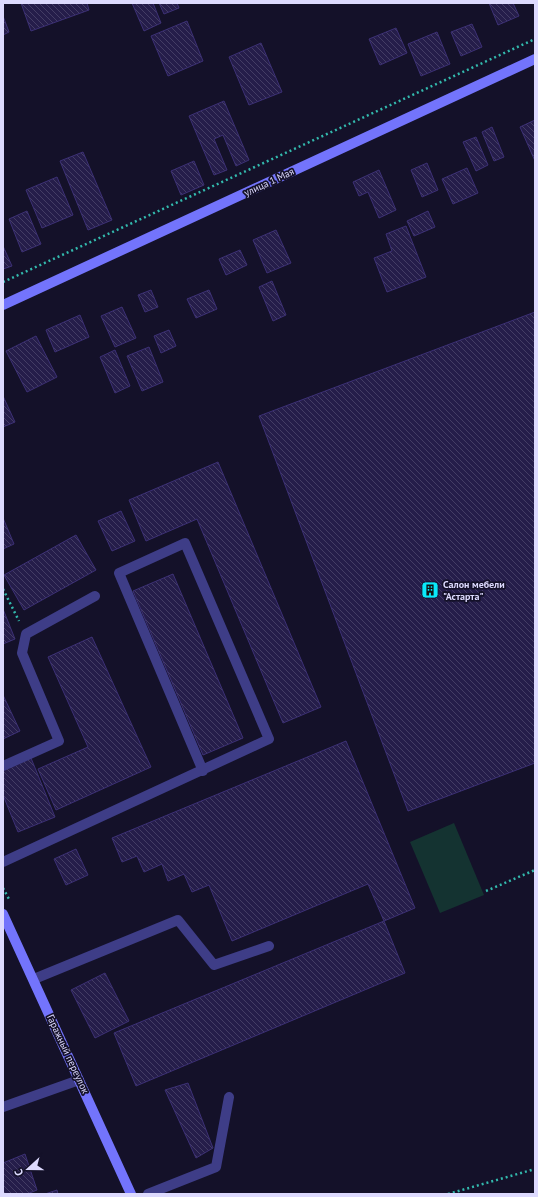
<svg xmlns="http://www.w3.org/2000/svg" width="538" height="1197" font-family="'PT Sans',sans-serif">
	<defs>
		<pattern id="building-back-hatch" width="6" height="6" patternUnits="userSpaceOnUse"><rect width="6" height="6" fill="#251d4a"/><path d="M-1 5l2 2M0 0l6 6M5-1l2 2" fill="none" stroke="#443d65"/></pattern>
	</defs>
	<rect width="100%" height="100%" fill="#141129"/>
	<path fill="#143331" d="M454,823L484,895L440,913L410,842Z"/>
	<path fill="url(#building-back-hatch)" stroke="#3c3075" d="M21,3H87L89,10L31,31Z
		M132,3H153L161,23L144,31Z
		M159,3H177L179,8L164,14Z
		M489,3H513L519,16L498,25Z
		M3,16L9,32L3,35Z
		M187,21L203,61L168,76L151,36Z
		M472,24L482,47L461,56L451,32Z
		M396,28L407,53L380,65L369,39Z
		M437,32L450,64L421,76L408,44Z
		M261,43L282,92L249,105L229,57Z
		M224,101L249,160L236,166L223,135L214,139L227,170L214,175L189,116Z
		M535,120V161L520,127Z
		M492,127L504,157L494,161L482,132Z
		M476,137L488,165L476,171L463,142Z
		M83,152L112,220L88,230L60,161Z
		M194,161L204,185L181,195L171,171Z
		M427,163L438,190L422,197L411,170Z
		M467,168L478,193L453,204L442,179Z
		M379,170L396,210L379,218L368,192L359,196L353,182Z
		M57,177L73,215L42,228L26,190Z
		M27,211L41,244L22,252L9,219Z
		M428,211L435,227L414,236L407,221Z
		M406,226L426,277L387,292L374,258L392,251L386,234Z
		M276,230L291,263L267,273L253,240Z
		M3,246L12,266L3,269Z
		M240,250L247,265L226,275L219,259Z
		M272,281L286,315L273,321L259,287Z
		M151,290L158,307L145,312L138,295Z
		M209,290L217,309L196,318L187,299Z
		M122,307L136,338L115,347L101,316Z
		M535,312V763L408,811L259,416Z
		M80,315L89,337L55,352L46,330Z
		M169,330L176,346L161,353L154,336Z
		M36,336L57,377L27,392L6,351Z
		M149,347L163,382L142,391L127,356Z
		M115,350L130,386L115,393L100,357Z
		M3,396L15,422L3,427Z
		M218,462L321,707L283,723L197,519L146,541L129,500Z
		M121,511L135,541L112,551L98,521Z
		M3,518L14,544L3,549Z
		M76,535L96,570L24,610L4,575Z
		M173,574L243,738L203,755L133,591Z
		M3,609L15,639L3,644Z
		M92,637L151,767L56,810L38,769L88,747L48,657Z
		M3,695L20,731L3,739Z
		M346,741L415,908L384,921L368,884L232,941L209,885L192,892L184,874L168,881L162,864L144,872L137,856L122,862L112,838Z
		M31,758L55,817L18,832L3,795V770Z
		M76,849L88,875L66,885L54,859Z
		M384,921L405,973L136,1086L114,1033Z
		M105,973L129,1021L95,1038L71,990Z
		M188,1083L213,1148L196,1158L165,1090Z
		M25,1154L37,1190L27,1194H3V1163Z
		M57,1190L58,1194H45Z"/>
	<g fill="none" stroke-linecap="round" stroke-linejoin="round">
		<path stroke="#33b9ad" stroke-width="2.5" stroke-dasharray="2 3" stroke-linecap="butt" d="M3,282L535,39
			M3,589L19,621
			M3,888L9,899
			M486,891L535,870
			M448,1194L535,1169"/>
		<path stroke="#3e3d87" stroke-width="10" d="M3,766L59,741L22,653L26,634L95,596
			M3,862L269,739L185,543L119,573L203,771
			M34,979L178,920L214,965L269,946
			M3,1107L79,1080
			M148,1194L216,1167L229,1097"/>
		<path stroke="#7374fc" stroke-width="10" d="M3,305L535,59
			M3,914L131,1194"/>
	</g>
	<defs>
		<g id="building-square" transform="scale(0.9)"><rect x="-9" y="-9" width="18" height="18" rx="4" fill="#0ae9fa" stroke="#141129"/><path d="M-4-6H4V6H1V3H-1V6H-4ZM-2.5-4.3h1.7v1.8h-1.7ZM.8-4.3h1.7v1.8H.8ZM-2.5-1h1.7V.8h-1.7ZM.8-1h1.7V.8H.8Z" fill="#111"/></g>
	</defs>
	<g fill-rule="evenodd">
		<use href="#building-square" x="430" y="590"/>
	</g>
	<g text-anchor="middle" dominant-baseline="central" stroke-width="3.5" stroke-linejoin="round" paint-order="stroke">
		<g font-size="10" fill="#dddafe" stroke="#141129">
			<text transform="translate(269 182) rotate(-25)">улица 1 Мая</text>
			<text transform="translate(68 1054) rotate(65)">Гаражный переулок</text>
		</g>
		<g font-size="10" font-weight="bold" fill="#dddafe" stroke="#141129" text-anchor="start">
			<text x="443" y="584">Салон мебели<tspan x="443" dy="12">"Астарта"</tspan></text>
		</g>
	</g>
	<rect width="538" height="1197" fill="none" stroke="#dddafe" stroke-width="8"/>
	<g transform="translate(28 1169) rotate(249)" stroke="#141129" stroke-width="3" paint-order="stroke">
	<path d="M0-3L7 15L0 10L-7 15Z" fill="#dddafe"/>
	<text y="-6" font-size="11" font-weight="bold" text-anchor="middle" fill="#dddafe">С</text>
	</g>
</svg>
